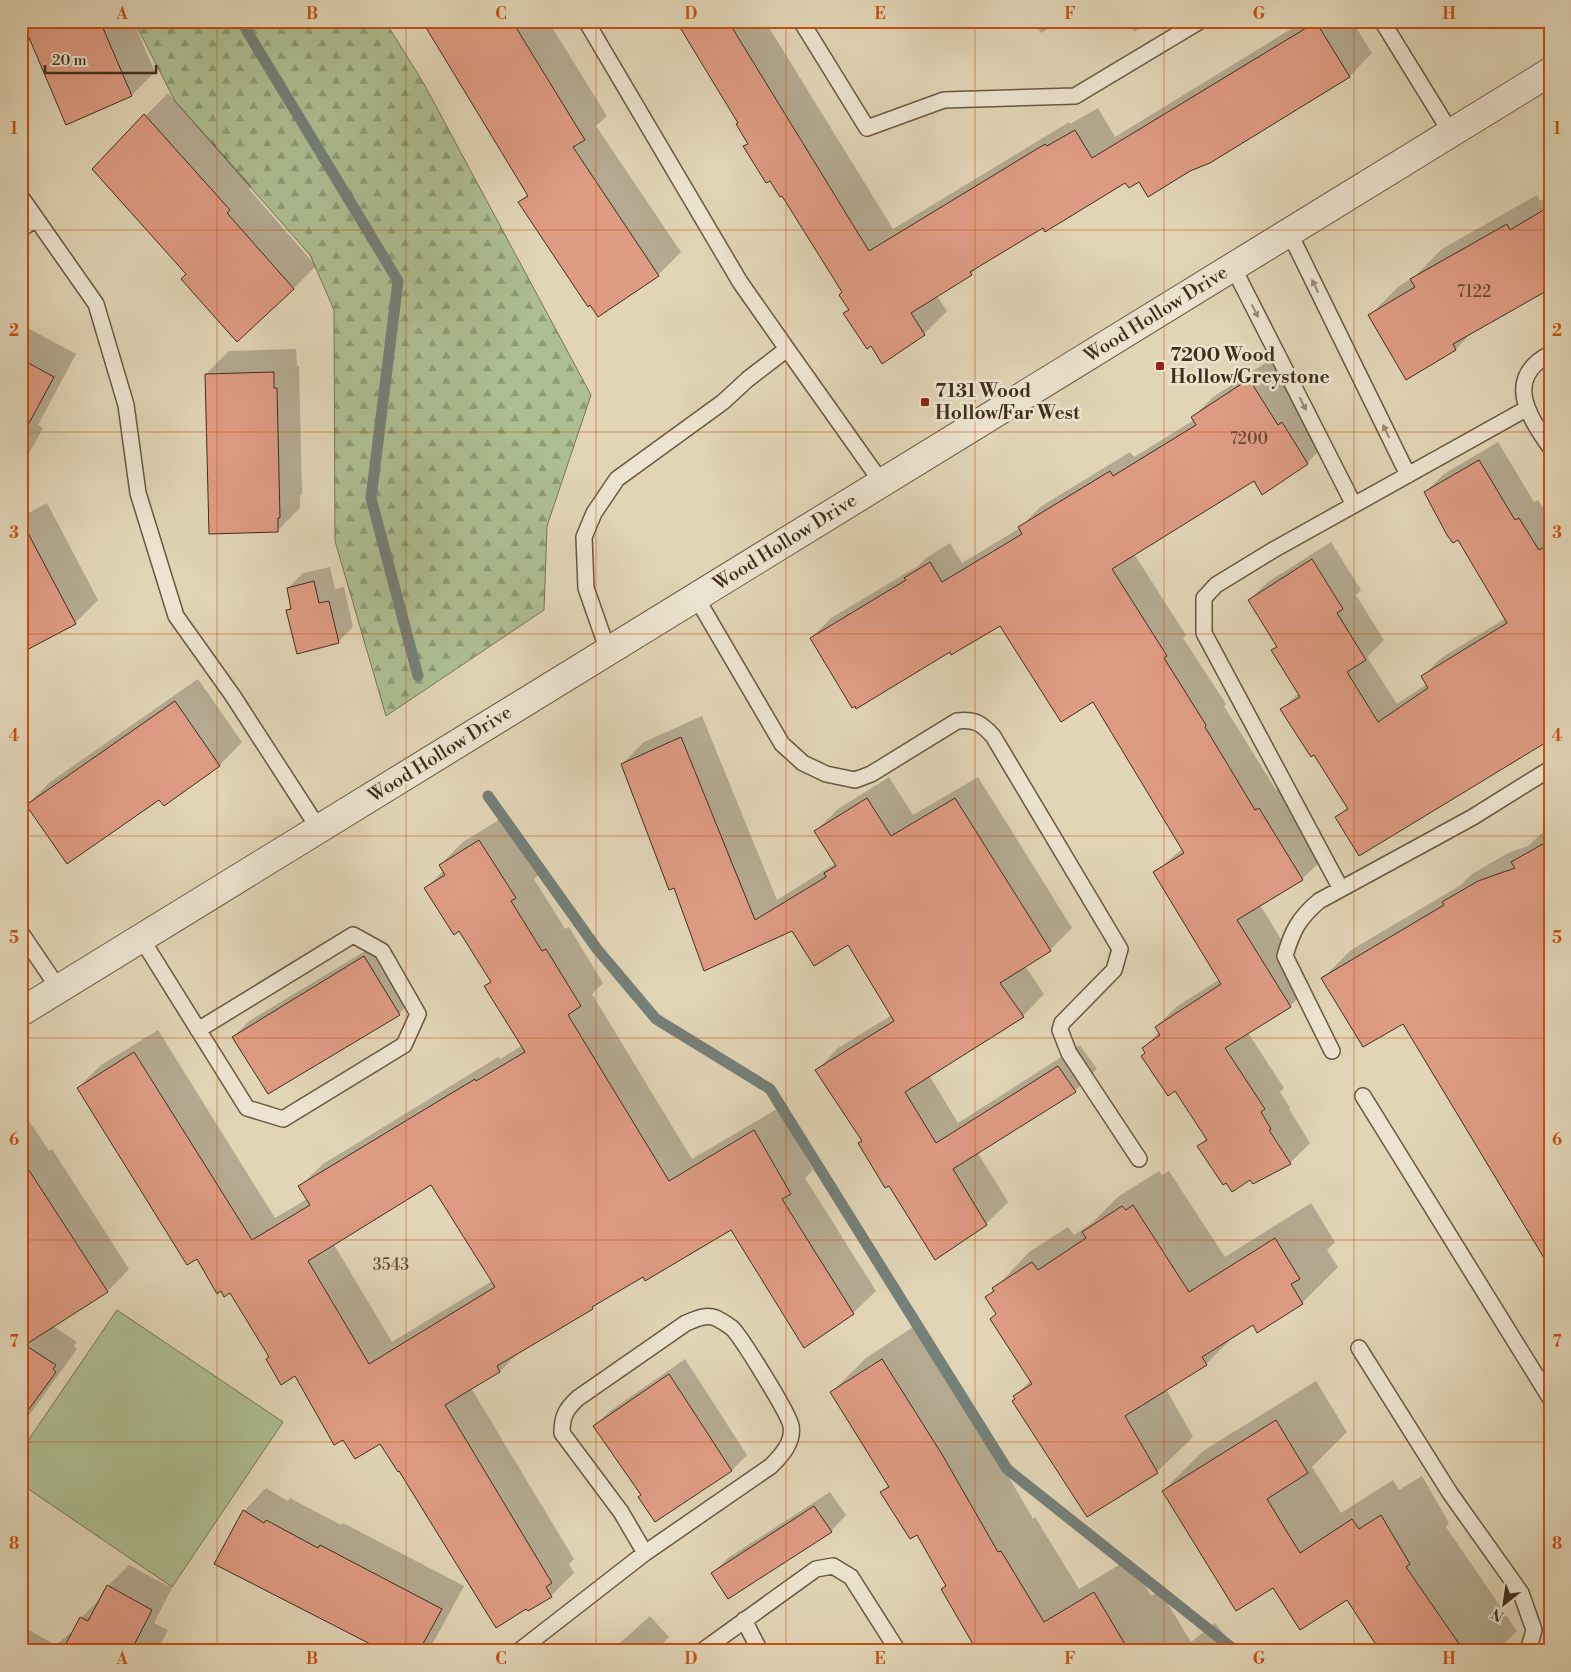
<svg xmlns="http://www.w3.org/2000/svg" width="1571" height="1672" font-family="'Libre Bodoni',serif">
	<defs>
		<pattern id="forest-firs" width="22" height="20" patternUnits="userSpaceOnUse" patternTransform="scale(1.25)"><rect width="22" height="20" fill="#adbe92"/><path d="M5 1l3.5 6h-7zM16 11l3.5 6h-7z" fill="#8e9b76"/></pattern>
	</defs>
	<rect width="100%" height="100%" fill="#e1d5b6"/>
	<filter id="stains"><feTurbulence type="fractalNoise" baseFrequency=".004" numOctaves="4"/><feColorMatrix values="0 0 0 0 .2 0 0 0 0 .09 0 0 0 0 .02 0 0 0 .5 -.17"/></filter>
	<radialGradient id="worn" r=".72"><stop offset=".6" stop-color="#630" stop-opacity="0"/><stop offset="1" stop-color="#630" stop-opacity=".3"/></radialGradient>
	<path fill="#adbe92" stroke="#777656" d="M117,1310L283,1422L172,1587L21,1484V1451Z"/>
	<path fill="url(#forest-firs)" stroke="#777656" d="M134,21H385L424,84L591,395L547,526L544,610L386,716L335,541L334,310L310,255L175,101Z"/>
	<path fill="#0003" fill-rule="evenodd" d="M24,21H133L155,72L132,95L67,123Z
		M423,21H548L607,116L596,126L681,252L658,275L598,315L519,202L528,194Z
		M674,21H765L893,229L1069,122L1070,124L1098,108L1115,137L1304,21H1352L1372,53L1350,76L1210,162L1139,180L1126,181L1043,226L980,265L971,274L937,296L947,311L924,334L871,345L845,314L850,309L843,292L783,194L745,147L749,143L739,122L681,27L678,29Z
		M895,21H905L898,26Z
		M1034,21H1061L1041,33Z
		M1127,21H1150L1134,32Z
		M168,93L252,186L249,189L316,266L293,289L187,274L94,169Z
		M1537,195L1540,201L1550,195V292L1547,293L1545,290L1475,329L1456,349L1407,378L1369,316L1399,286L1414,277L1442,249Z
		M22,325L76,354L38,425L43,428L21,468Z
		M296,349L297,366H299L302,494L300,496V508L277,531L206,374L229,351Z
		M1270,360L1298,405L1327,443L1307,463L1262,493L1254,480L1134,554L1186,635L1183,638L1226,704L1224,706L1276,790L1279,788L1323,859L1302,879L1260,905L1310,986L1290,1006L1248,1033L1284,1088L1280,1092L1290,1108L1289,1109L1310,1143L1290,1163L1199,1146L1207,1138L1176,1089L1143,1048L1159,1032L1156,1027L1176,1007L1220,979L1155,872L1183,848L1093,700L1001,624L950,651L811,638L831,618L918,566L926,558L950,543L962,563L1020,528L1040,507L1130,452L1134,457L1194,420L1193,417L1213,397Z
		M1498,442L1534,502L1538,500L1550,519V739L1337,818L1348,806L1315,753L1282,709L1299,693L1272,651L1277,646L1249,600L1268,582L1331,542L1361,590L1356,595L1384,640L1367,657L1397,704L1427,684L1423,676L1441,658L1506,618L1459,538L1425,492L1444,474Z
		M47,503L98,600L75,623L21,639V517Z
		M330,567L335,589L344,587L353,627L338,642L288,611L292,606L288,588L303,573Z
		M198,679L242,742L220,765L164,804L160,798L27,805L50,782Z
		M702,716L777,900L836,863L816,831L838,809L889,777L913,815L978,777L1072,928L1050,950L1025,966L1044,994L1023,1016L929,1075L958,1123L1080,1045L1097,1069L1075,1091L977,1152L1008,1202L986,1224L859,1143L863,1140L817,1070L838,1048L892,1015L849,943L793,929L705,969L675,887L622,764L644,742Z
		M502,818L538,875L534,879L565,929L569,927L603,983L592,994L692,1159L777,1109L813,1170L805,1178L876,1291L853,1313L732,1228L644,1275L598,1302L592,1308L522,1349L500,1371L471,1388L574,1559L569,1564L574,1573L551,1596L528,1610L380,1442L343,1438L295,1375L270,1356L231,1292L197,1257L78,1088L101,1065L158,1030L275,1218L307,1199L300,1186L323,1164L498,1057L500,1059L523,1045L486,986L492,980L460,929L426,888L443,871L440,865L463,842ZM432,1183L492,1281L392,1342L333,1243Z
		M1550,829V1265L1404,1022L1323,978L1351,950L1461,885L1472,874L1508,853L1528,846L1541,834Z
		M380,942L414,998L399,1014L234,1037L249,1021Z
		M27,1118L49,1151L52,1149L129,1269L107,1292L53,1326L77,1342L74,1346L77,1349L30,1414L21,1423V1122Z
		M1159,1171L1162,1175L1169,1171L1225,1257L1311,1203L1335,1242L1327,1250L1338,1267L1302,1303L1253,1323L1236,1334L1206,1364L1166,1389L1193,1437L1157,1472L1016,1399L1015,1396L1031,1380L987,1297L1029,1252L1068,1227L1074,1235L1093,1222L1119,1196Z
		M916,1325L977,1422L1033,1519L1035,1517L1079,1589L1129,1559L1151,1596L1160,1591L1191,1642L1215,1623L1238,1651H978L942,1589L947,1584L917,1533L881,1492L889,1485L832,1392L866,1358Z
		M685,1359L747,1455L732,1470L655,1521L642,1494L594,1426L610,1411Z
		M1316,1381L1347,1432L1312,1467L1341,1513L1393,1480L1399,1490L1422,1476L1449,1523L1446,1527L1517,1631L1497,1651H1382L1347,1598L1273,1587L1163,1491L1203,1451Z
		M266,1488L288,1501L290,1498L341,1525L343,1523L464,1586L434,1641L424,1651H386L244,1511Z
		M830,1492L846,1515L831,1531L712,1574L728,1558Z
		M129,1565L172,1588L154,1623L168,1630L157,1651H21V1626L56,1645L76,1628L81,1618L103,1596L108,1586Z
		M650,1616L669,1637L655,1651H611Z"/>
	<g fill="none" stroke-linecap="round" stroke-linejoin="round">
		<path stroke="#758078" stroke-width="11" d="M241,21L398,281L371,498L418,676
			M488,796L597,949L656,1019L770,1089L1007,1469L1236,1651"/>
	</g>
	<path fill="#de9b84" stroke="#412e1a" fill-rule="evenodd" d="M22,21H100L132,96L66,125Z
		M422,21H512L585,140L573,147L659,276L598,317L590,305L588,307L518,202L528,196Z
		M676,21H728L869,251L1045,144L1047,146L1075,130L1092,158L1316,22L1350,77L1210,163L1190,171L1148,197L1139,182L1129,188L1125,183L1045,232L1043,228L970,272L972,275L911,313L925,335L882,364L871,346L867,349L843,313L849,310L839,295L842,292L782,196L780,197L770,181L766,183L743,146L748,144L736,124L738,123Z
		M144,114L230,210L227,213L294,289L237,342L181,279L186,274L92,169Z
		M1550,206V289L1453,344L1456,350L1406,380L1368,315L1415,287L1410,279L1507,224L1510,230Z
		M21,359L54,377L21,438Z
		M274,372V388H277L280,518H278V532L209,534L205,374Z
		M1249,379L1278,425L1282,422L1308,464L1262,495L1254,481L1112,569L1167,656L1164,658L1206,725L1205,727L1255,810L1259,808L1303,880L1237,920L1291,1007L1225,1048L1265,1109L1261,1112L1271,1129L1269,1130L1291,1164L1253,1184L1250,1180L1232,1192L1226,1183L1223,1185L1197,1146L1207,1140L1175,1091L1168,1096L1141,1056L1145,1053L1142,1048L1160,1035L1155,1027L1221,984L1153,872L1184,853L1093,702L1061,722L1000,626L951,655L950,652L856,709L855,706L852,708L810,638L906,580L904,578L930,562L942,582L1022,534L1018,527L1110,471L1113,476L1196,425L1191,417Z
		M1479,460L1515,520L1519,518L1539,550L1550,544V740L1359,856L1335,817L1348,809L1314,755L1311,757L1280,709L1300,697L1271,650L1277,647L1248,600L1312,559L1343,609L1337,613L1366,660L1347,672L1378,722L1428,688L1421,676L1507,623L1458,540L1453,543L1447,535L1424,492Z
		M21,520L76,624L21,653Z
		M314,581L319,603L329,601L339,643L297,654L286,610L291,609L287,588Z
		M175,701L220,766L164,806L159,800L67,864L26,805Z
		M681,737L755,920L826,877L824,873L836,866L814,831L867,798L891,836L955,798L1051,951L1000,983L1024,1017L905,1092L936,1143L1058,1066L1076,1092L953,1169L987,1225L935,1260L889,1186L885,1188L858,1143L862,1141L815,1070L894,1021L848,945L814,966L792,931L704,971L674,888L669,890L621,764Z
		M479,840L516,898L511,901L542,951L546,949L581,1006L568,1015L669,1181L754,1130L791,1194L782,1199L854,1314L804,1348L731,1230L645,1281L643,1277L592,1307L593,1309L497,1366L500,1372L445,1405L552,1583L546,1587L552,1597L528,1611L526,1609L496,1628L399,1471L398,1472L380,1444L355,1459L343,1440L334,1445L295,1376L281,1385L266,1359L269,1357L230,1293L224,1297L221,1291L217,1294L197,1259L187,1265L77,1088L134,1052L252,1240L310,1205L298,1186L475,1079L476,1081L525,1052L484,986L491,982L459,931L454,935L424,888L445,875L439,865ZM431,1185L495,1287L369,1364L308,1261Z
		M1550,840V1268L1403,1024L1363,1047L1321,978L1444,905L1442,902L1478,881L1515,868L1511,862Z
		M364,956L400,1015L268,1094L232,1037Z
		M21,1158L108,1292L25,1345L56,1365L53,1369L56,1372L21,1420Z
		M1133,1205L1189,1292L1275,1238L1300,1279L1291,1284L1303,1304L1257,1333L1253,1325L1202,1357L1207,1365L1125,1416L1158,1473L1087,1517L1012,1401L1015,1399L1013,1396L1032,1384L990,1319L996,1314L985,1297L994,1291L992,1288L1032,1262L1038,1270L1086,1238L1082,1232L1122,1206L1126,1210Z
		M882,1359L943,1456L998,1552L1001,1551L1044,1622L1094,1592L1129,1651H977L941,1589L946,1586L917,1535L910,1539L880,1492L889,1487L830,1392Z
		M669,1374L732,1471L655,1522L638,1497L641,1495L593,1426Z
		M1276,1420L1308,1473L1267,1499L1300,1553L1352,1519L1359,1529L1381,1515L1410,1564L1406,1567L1464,1651H1380L1347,1600L1300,1630L1273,1588L1236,1611L1162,1491Z
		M814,1506L832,1532L728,1599L711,1573Z
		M243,1510L264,1523L266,1520L318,1548L320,1545L442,1609L419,1651H384L214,1564Z
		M107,1585L152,1610L133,1647L139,1651H62L80,1617L88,1621Z"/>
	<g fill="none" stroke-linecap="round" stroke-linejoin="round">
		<g stroke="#695841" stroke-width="18">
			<path id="service" d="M586,21L740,282L787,349L748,379L723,402L617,479L594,513L584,537L586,588L608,651
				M801,21L867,128L944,100L1075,96L1200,21
				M1382,21L1451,133
				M21,197L96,304L126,405L138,493L176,616L233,696L319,829
				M21,229L36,219
				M1289,232L1408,475
				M1233,267L1354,505
				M787,349L882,483
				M1550,354C1504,378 1528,416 1550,447
				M696,597L782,744L803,763L826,774L855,780L871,774L957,721C975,719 981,723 993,736L1120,949L1114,970L1062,1023L1060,1030L1069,1053L1139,1159
				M1341,889L1204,633V598L1216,585L1275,549L1526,409
				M21,933L59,989
				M141,938L247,1108L283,1119L404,1045L418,1014L382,951L353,935L198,1030
				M1332,1051L1285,956C1292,931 1299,918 1319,901L1473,817L1550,769
				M1363,1096L1550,1398
				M1359,1348L1450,1493L1521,1593L1534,1630L1528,1651
				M744,1620L760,1651
				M519,1651L645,1553L771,1466C781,1456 794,1442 791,1426C789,1414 742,1338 732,1328C728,1325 720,1320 716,1318C705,1314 696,1319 686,1323L578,1398C566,1409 562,1416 562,1433L621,1512L645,1553
				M702,1651L816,1569L833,1566L851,1577L898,1651"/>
		</g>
		<g stroke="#695841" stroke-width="30">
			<path id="tertiary" d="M21,1012L1550,72"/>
		</g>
		<use href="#service" stroke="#ece4d0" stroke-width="15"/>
		<use href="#tertiary" stroke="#ece4d0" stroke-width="28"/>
	</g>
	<defs><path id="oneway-solid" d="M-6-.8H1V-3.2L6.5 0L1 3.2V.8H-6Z" transform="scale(1.25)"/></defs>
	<g fill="#968975">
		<use href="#oneway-solid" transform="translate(1315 286) rotate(-116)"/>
		<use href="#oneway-solid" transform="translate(1255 311) rotate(63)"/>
		<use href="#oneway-solid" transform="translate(1303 404) rotate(63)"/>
		<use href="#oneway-solid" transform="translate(1386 431) rotate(-116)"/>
	</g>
	<path fill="none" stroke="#c7500f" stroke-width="1" stroke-opacity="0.55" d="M217,21V1651M406,21V1651M596,21V1651M786,21V1651M975,21V1651M1164,21V1651M1354,21V1651M21,230H1550M21,432H1550M21,634H1550M21,836H1550M21,1038H1550M21,1240H1550M21,1442H1550"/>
	<g fill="#8f2418" stroke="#ece4d0" stroke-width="2">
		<rect x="1155" y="361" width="10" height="10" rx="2.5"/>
		<rect x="920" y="397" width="10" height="10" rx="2.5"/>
	</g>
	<g text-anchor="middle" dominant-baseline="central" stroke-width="5" stroke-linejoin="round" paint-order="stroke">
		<g font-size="16" fill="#684934">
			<text x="1474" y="292">7122</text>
			<text x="1249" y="439">7200</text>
			<text x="391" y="1265">3543</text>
		</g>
		<g font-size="19" fill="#412e1a" stroke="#ece4d0">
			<text transform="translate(1156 314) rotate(-32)">Wood Hollow Drive</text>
			<text transform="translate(785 542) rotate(-32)">Wood Hollow Drive</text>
			<text transform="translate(440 754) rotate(-32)">Wood Hollow Drive</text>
		</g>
		<g font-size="19" font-weight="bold" fill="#412e1a" stroke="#ece4d0" text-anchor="start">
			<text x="1170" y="355">7200 Wood<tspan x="1170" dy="22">Hollow/Greystone</tspan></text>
			<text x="935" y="391">7131 Wood<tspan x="935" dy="22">Hollow/Far West</tspan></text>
		</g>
	</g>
	<rect width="1571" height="1672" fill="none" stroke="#e1d5b6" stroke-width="55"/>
	<g transform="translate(1504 1604) rotate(210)" stroke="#ece4d0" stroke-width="4" paint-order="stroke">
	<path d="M0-4L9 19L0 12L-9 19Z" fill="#412e1a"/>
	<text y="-8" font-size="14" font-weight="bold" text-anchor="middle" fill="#412e1a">N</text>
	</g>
	<path d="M45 65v8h111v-8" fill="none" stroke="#412e1a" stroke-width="2.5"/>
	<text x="52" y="65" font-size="15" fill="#412e1a" stroke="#ece4d0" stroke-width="4" paint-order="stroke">20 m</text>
	<rect x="28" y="28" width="1516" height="1616" fill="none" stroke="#c7500f" stroke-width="2"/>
	<g font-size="16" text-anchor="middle" font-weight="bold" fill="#c7500f">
		<text x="122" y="19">A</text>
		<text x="312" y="19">B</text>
		<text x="501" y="19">C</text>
		<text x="691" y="19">D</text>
		<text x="880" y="19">E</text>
		<text x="1070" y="19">F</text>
		<text x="1259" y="19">G</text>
		<text x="1449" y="19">H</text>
		<text x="14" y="134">1</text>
		<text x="1557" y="134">1</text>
		<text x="14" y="336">2</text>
		<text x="1557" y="336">2</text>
		<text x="14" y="538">3</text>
		<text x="1557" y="538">3</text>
		<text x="14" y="741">4</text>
		<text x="1557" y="741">4</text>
		<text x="14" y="943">5</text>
		<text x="1557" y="943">5</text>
		<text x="14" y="1145">6</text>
		<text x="1557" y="1145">6</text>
		<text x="14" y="1347">7</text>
		<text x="1557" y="1347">7</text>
		<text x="14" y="1549">8</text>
		<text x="1557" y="1549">8</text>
		<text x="122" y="1664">A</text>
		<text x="312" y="1664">B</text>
		<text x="501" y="1664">C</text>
		<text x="691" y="1664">D</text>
		<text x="880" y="1664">E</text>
		<text x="1070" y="1664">F</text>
		<text x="1259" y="1664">G</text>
		<text x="1449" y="1664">H</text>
	</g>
	<rect width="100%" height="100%" filter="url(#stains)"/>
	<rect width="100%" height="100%" fill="url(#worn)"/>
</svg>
